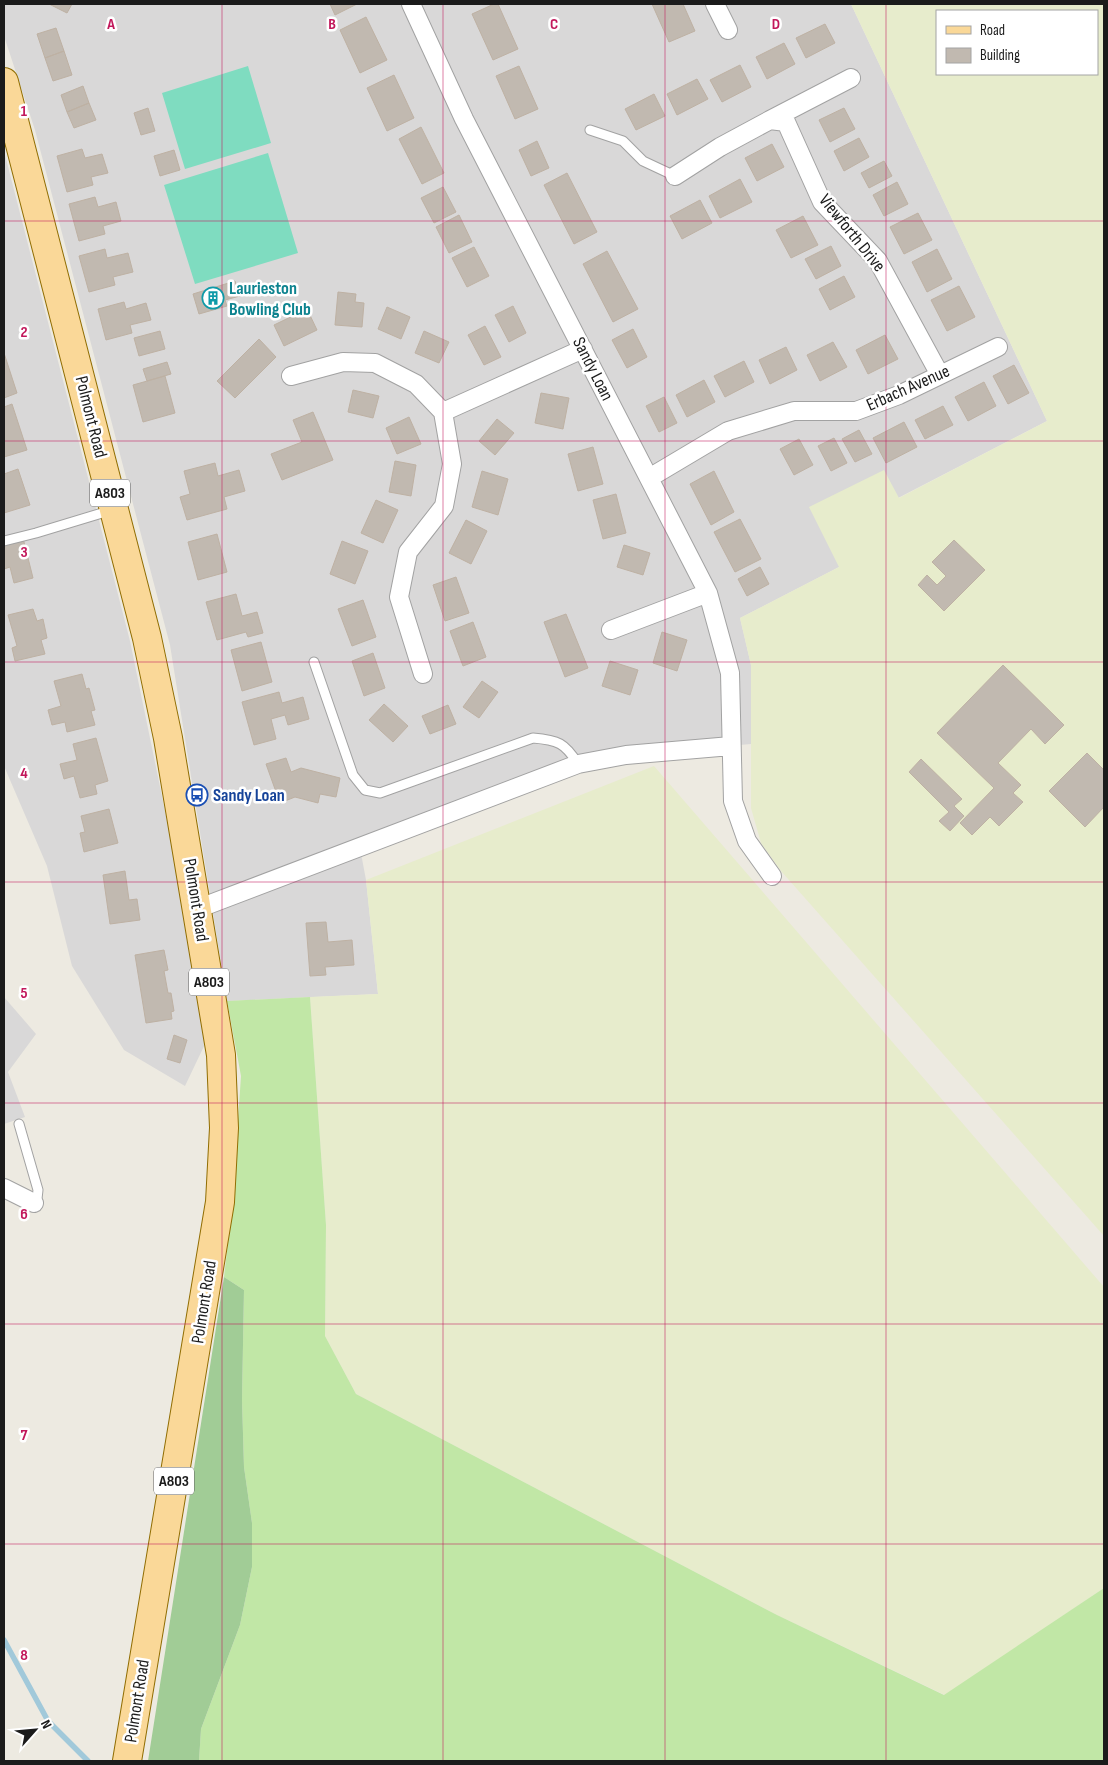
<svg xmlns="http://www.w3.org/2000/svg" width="1108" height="1765" font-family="'Sofia Sans Condensed',sans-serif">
	<rect width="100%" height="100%" fill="#edeae1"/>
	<path fill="#d9d8d8" d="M4,4H851L1047,421L898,498L839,567L740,618L751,665V744L626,755L360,848L366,880L378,994L227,1001L170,645L35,130L4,36Z
		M4,151L130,641L171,840L205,1044L185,1086L124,1050L72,966L47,866L4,766Z
		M4,997L36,1034L8,1072L25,1117L4,1124Z"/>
	<path fill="#e7eccc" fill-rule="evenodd" d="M851,4H1104V1236L781,871L761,843L751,808V665L740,618L839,567L809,507L884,470L899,498L1047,421ZM937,11H1097V74H937Z
		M654,766L1104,1287V1588L945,1695L777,1615L356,1394L325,1336L326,1225L310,997L378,994L366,880Z"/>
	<path fill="#c1e7a6" d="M310,997L326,1225L325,1336L356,1394L777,1615L944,1695L1104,1588V1761H199L201,1729L240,1625L252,1567V1523L244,1467L242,1400L244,1290L224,1277L232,1209L241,1076L227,1001Z"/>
	<path fill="#a1cc96" d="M224,1277L244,1290L242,1400L244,1467L252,1523V1567L240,1625L201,1729L199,1761H148Z"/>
	<path fill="#7fdcc0" d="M248,66L271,143L185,169L162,93Z
		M268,153L298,253L195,284L164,185Z"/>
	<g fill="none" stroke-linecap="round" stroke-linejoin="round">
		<path stroke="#a1c9da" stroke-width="5.5" d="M4,1640L48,1721L88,1761"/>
	</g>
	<path fill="#c1b9b0" stroke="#beb1a3" d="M49,4H72L67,13Z
		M330,4H357L335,15Z
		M494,4H498L518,49L493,60L472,14Z
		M652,4H683L695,31L669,42Z
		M366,17L387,60L360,73L340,30Z
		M825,24L835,43L806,58L796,38Z
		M56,28L64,51L45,58L37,34Z
		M784,43L795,64L767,79L756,57Z
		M64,51L72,75L53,81L45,58Z
		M740,65L751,87L722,102L710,80Z
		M519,66L538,109L515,119L496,76Z
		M394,75L414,118L387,131L367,88Z
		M697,79L708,99L677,115L667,94Z
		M83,86L89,103L67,112L61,95Z
		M654,94L665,116L636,130L625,109Z
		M89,103L96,120L74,128L67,112Z
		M148,108L155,131L141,135L134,113Z
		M844,108L855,129L830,142L819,120Z
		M421,127L444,173L422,184L399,139Z
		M859,138L869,157L844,171L834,151Z
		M537,141L549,168L531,176L519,150Z
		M772,144L784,167L757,181L745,158Z
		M82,149L85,158L102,154L108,173L91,177L93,185L67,192L57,156Z
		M174,150L180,170L160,176L154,156Z
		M884,161L892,176L869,188L861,173Z
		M567,173L597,232L574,244L544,185Z
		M740,179L752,202L720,218L709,196Z
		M897,182L908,204L884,216L873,195Z
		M443,187L456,212L434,223L421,198Z
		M95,197L98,207L116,202L121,221L103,226L105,234L79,241L69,204Z
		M700,200L712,223L682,239L670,216Z
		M918,213L932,240L904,254L890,227Z
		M459,215L472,242L449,253L436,227Z
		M803,216L818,245L791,258L776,230Z
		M831,246L841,266L816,279L805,259Z
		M474,247L489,276L467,287L452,258Z
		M105,249L107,258L128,253L133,272L113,277L115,285L89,292L79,256Z
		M937,249L952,279L927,292L912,262Z
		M607,251L638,309L613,322L583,264Z
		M844,276L855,297L830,310L819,289Z
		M235,281L240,296L225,300L227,306L199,314L193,294Z
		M959,286L975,317L947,331L931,300Z
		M338,292L356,294L355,302L364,303L362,327L335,325Z
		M124,302L126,309L146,303L151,320L130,325L132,333L106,340L98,309Z
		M513,306L526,333L509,342L495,315Z
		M387,307L410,317L401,339L378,329Z
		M307,309L317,330L284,346L274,325Z
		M485,326L501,357L484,365L468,335Z
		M633,329L647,357L627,368L612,340Z
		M160,331L165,349L139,356L134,338Z
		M424,331L449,342L439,363L415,353Z
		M885,335L898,359L868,374L856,350Z
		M259,339L276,357L235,398L217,381Z
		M833,342L847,367L820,381L807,355Z
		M786,347L797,370L770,384L759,360Z
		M4,353L17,393L4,398Z
		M744,361L754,382L725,397L714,376Z
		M167,362L171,374L147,381L143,369Z
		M1014,365L1029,393L1008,404L993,376Z
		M165,376L175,413L143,422L133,385Z
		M704,380L715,402L687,417L676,395Z
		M984,382L996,406L968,421L955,397Z
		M353,390L379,396L373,418L348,412Z
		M541,393L569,398L563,429L535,423Z
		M664,397L677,423L659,432L646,406Z
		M12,404L27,450L4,457V407Z
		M943,406L953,425L925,439L915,420Z
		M313,412L333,460L282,480L271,454L302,442L293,420Z
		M409,417L421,444L397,454L386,428Z
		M497,419L514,433L495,455L479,441Z
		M904,422L917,447L886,463L873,438Z
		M859,430L872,454L855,462L842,439Z
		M834,438L847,463L831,471L818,446Z
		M799,439L813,465L794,475L780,449Z
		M593,447L603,484L578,491L568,454Z
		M395,461L416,465L411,496L389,492Z
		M215,463L218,476L239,470L245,491L224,497L227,509L187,520L180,497L190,494L184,471Z
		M18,469L30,505L4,513V474Z
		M482,471L508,479L498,515L472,507Z
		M714,471L734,512L711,525L690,484Z
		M616,494L626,533L603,539L593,500Z
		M376,500L398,510L383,543L361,533Z
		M740,519L761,559L735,572L714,532Z
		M466,520L487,531L471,564L449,553Z
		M217,534L227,572L198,580L188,542Z
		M23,538L33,578L14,583L10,567L4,569V543Z
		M954,540L985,570L944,611L918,585L927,575L937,585L946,576L932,562Z
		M342,541L368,551L355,584L330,574Z
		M624,545L650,553L643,575L617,567Z
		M760,567L769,584L747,596L738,579Z
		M456,577L469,613L445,621L433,585Z
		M236,594L242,616L257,612L263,633L248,637L246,632L217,640L206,602Z
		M363,600L376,637L352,646L338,609Z
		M33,609L37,621L43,619L47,638L41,640L45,654L15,661L12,648L17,646L8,615Z
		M566,614L588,668L565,677L544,622Z
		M473,622L486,657L463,666L450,631Z
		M662,632L687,640L677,671L653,663Z
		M261,642L272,682L242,691L231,650Z
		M373,653L385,688L364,696L352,661Z
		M610,661L638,670L630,695L602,686Z
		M1003,665L1064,725L1045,744L1031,729L998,763L1021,785L1013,793L1023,802L999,826L990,817L972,835L960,823L994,788L937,733Z
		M82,674L86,689L89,688L95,710L91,711L95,725L67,732L65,722L52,725L48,710L61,706L54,681Z
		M482,681L498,692L479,718L463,707Z
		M279,692L282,703L303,697L309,719L288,725L285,715L271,719L276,739L254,745L242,702Z
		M384,704L408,726L393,742L369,720Z
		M448,705L456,724L430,734L422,716Z
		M96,738L108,781L95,785L97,794L80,798L74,776L64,779L60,764L77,760L73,744Z
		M1087,753L1104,770V807L1085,827L1049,791Z
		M286,758L291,772L301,768L340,778L336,797L320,794L318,803L295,797L280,803L266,764Z
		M921,759L962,799L954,806L964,816L950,831L939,821L949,812L909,772Z
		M109,809L118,843L84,852L80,833L85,832L81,816Z
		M125,871L129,900L137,899L140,920L110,924L103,875Z
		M326,922L328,942L352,940L354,965L325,967L326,975L310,976L306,923Z
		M164,950L168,970L164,971L168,993H171L174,1011L171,1012L172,1019L146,1023L135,955Z
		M174,1035L187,1040L180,1063L167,1059Z"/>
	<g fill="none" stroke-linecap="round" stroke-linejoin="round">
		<g stroke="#a2a2a2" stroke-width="11">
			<path id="lane" d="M590,130L623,141L643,161L675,176
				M4,541L36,533L112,510
				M314,662L353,775L365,790L380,793L533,738C558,740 565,743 578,764
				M19,1124L38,1190L37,1199L34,1203"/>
		</g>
		<g stroke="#a2a2a2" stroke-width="20">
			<path id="street" d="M411,4L464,119L708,593L730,673L733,801L747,841L772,876
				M715,4L728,30
				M770,120L851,78
				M675,176L720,147L770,120L786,122L822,202L878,261L940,375
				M291,376L343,362L375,363L416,384L443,412L452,464L444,506L408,552L399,597L423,674
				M443,412L583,349
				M649,478L728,431L794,411H856L899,395L998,347
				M611,630L708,593
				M197,909L578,764L626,755L731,746
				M4,1188L34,1203"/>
		</g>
		<g stroke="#906d02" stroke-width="30">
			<path id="primary" d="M4,82L147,638L168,738L221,1055L224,1128L220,1202L127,1761"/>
		</g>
		<use href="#lane" stroke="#fff" stroke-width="9"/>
		<use href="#street" stroke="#fff" stroke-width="18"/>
		<use href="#primary" stroke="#fad898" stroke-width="28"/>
	</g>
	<path fill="none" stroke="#c2185b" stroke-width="1" stroke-opacity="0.55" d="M222,4V1761M443,4V1761M665,4V1761M886,4V1761M4,221H1104M4,441H1104M4,662H1104M4,882H1104M4,1103H1104M4,1324H1104M4,1544H1104"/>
	<defs>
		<g id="building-ring" transform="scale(1.125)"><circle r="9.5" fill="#fff" stroke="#0f9aa8" stroke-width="1.5"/><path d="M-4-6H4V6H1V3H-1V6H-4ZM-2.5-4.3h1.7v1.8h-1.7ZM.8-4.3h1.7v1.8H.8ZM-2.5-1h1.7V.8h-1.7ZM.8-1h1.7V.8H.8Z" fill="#0f9aa8"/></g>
		<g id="bus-ring" transform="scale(1.125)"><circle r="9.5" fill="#fff" stroke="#1a4fb4" stroke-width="1.5"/><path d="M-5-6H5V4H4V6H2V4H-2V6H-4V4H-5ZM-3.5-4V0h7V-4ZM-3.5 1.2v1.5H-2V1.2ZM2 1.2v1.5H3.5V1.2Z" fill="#1a4fb4"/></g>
	</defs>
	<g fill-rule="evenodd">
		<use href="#building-ring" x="213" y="298"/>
		<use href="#bus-ring" x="197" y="795"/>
	</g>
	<g text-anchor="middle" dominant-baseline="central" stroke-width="5" stroke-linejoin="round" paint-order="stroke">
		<g fill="#fff" stroke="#5f5f5f" stroke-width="1">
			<rect x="90" y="479.5" width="40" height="27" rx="4"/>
			<rect x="189" y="968.5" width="40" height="27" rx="4"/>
			<rect x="154" y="1467.5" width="40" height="27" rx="4"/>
		</g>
		<g font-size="16" font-weight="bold" fill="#1b1b1b">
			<text x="110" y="493">A803</text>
			<text x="209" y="982">A803</text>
			<text x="174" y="1481">A803</text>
		</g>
		<g font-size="18" fill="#1b1b1b" stroke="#fff">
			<text transform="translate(852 233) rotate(51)">Viewforth Drive</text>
			<text transform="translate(593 369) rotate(63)">Sandy Loan</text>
			<text transform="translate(908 388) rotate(-24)">Erbach Avenue</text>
			<text transform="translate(91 417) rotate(76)">Polmont Road</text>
			<text transform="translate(196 900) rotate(81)">Polmont Road</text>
			<text transform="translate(204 1302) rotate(-81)">Polmont Road</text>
			<text transform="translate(137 1701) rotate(-81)">Polmont Road</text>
		</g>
		<g font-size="18" font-weight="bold" fill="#0d838f" stroke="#fff" text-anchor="start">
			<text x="229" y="288">Laurieston<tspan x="229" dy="21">Bowling Club</tspan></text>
		</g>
		<g font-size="18" font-weight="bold" fill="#164399" stroke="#fff" text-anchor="start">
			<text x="213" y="795">Sandy Loan</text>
		</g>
	</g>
	<g font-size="16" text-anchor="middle" font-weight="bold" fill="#c2185b" stroke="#fff" stroke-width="5" stroke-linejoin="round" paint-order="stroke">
		<text x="111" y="29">A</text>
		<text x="332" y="29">B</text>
		<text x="554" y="29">C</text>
		<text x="776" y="29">D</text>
		<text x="24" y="116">1</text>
		<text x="24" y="337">2</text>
		<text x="24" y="557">3</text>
		<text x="24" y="778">4</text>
		<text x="24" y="998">5</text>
		<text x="24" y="1219">6</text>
		<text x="24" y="1440">7</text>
		<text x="24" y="1660">8</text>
	</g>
	<rect width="1108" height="1765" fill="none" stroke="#1b1b1b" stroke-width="10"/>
	<rect x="936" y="10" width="162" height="65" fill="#ffffff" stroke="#a4a4a4"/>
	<rect x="946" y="26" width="25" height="8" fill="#fad898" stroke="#a4a4a4"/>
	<text x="980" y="35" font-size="15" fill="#1b1b1b">Road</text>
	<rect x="946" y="48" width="25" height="15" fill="#c1b9b0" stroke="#a4a4a4"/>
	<text x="980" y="60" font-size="15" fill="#1b1b1b">Building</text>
	<g transform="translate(35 1730) rotate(63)" stroke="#ffffff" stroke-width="4" paint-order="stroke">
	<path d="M0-4L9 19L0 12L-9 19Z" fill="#1b1b1b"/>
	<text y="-8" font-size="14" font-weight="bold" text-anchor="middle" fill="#1b1b1b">N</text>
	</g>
</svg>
